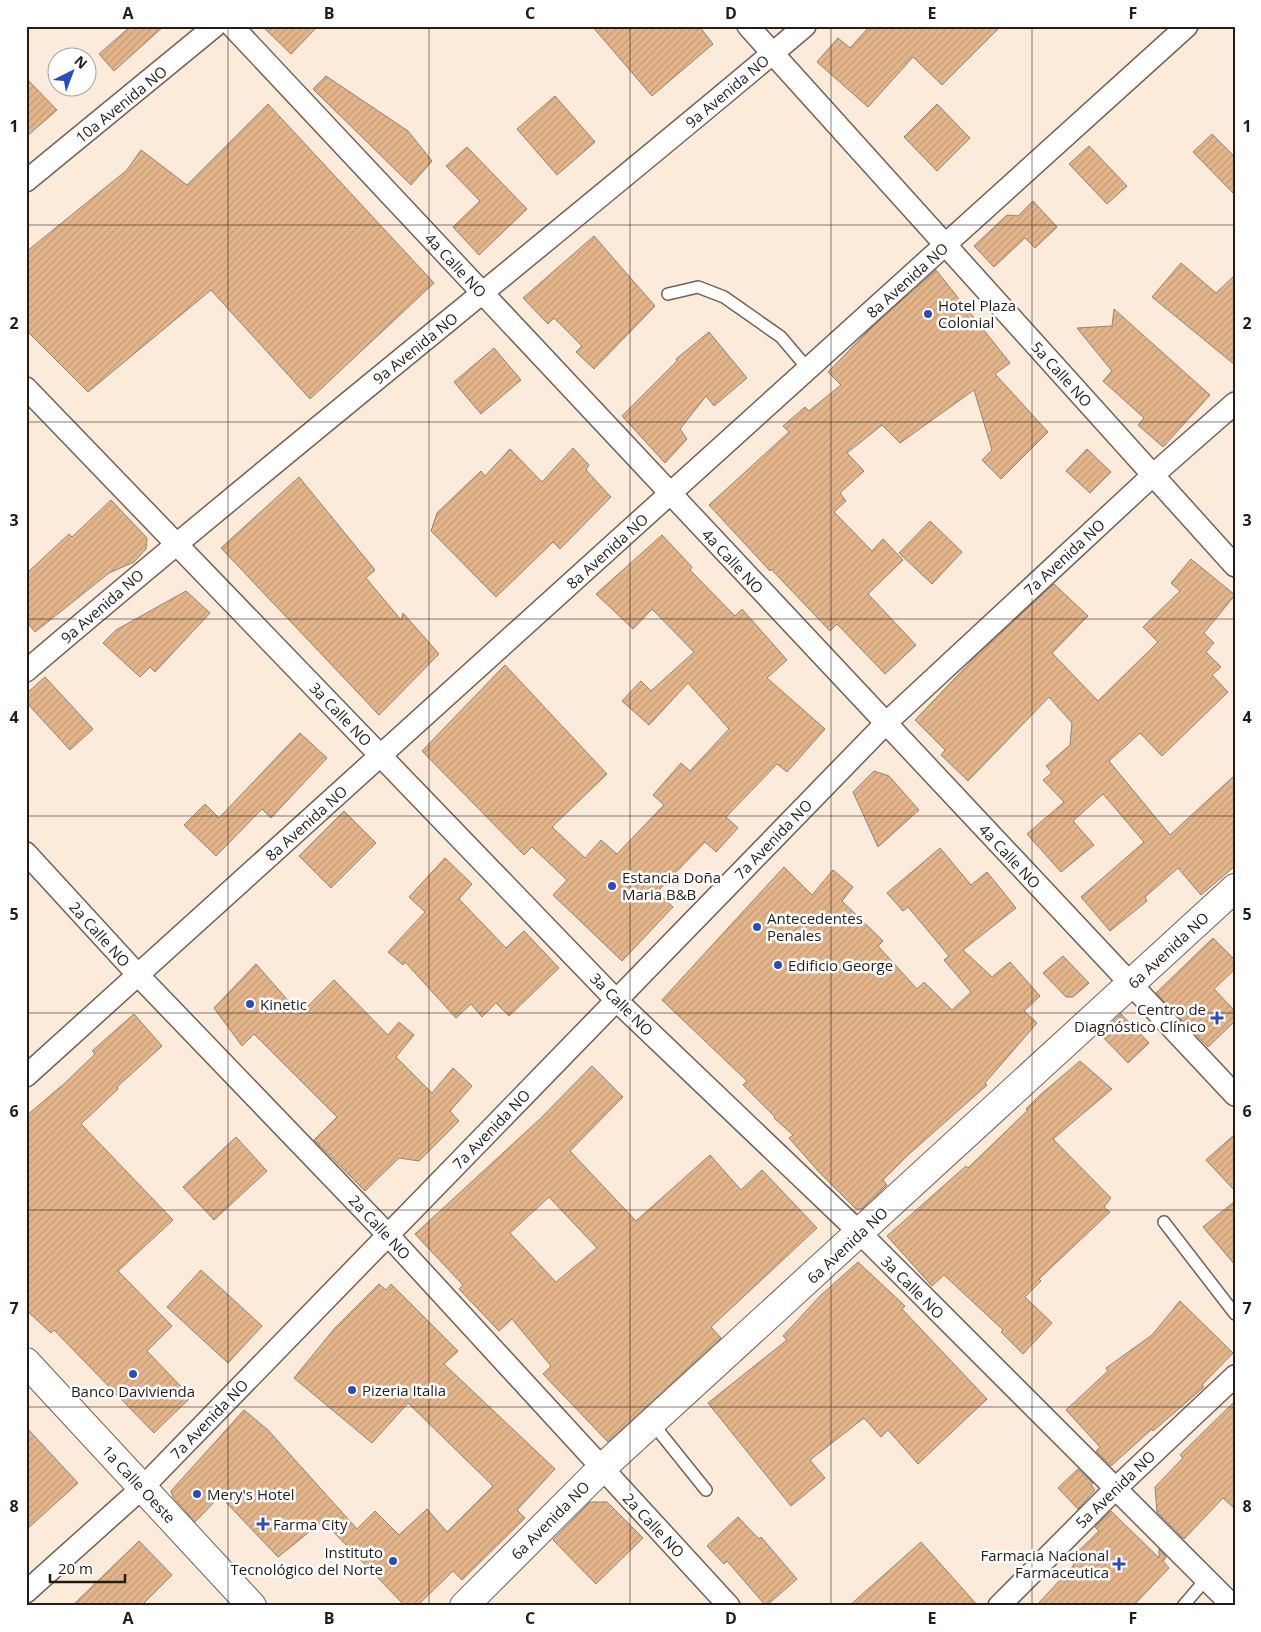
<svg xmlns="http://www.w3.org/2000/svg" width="1261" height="1632" font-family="'Open Sans',sans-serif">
	<defs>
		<pattern id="building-hatch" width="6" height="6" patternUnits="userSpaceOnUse" patternTransform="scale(1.25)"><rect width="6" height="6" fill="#e4b58a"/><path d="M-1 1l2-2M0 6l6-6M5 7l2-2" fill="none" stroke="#c39b76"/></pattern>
	</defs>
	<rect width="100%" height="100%" fill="#fceada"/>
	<path fill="url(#building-hatch)" stroke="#938374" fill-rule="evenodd" d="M131,26H164L114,71L99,54Z
		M262,26H318L291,54Z
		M592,26H699L713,44L652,96Z
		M870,26H1001L942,85L913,57L868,107L817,62L838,38L850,48Z
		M326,76L408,131L432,161L411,185L313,89Z
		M26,78L57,110L26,137Z
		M555,96L595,142L557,175L517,129Z
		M268,104L434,283L310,399L211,290L88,392L26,330V252L127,170L141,150L187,185Z
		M937,104L970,138L937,171L904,137Z
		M1212,134L1235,157V195L1193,152Z
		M1089,146L1127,186L1107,204L1069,164Z
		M467,147L527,209L479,255L453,227L480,201L446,166Z
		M1033,201L1057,227L1035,248L1025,238L994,267L974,246L1007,215L1018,216Z
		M594,236L655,306L594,369L576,352L582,346L554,318L548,324L523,298Z
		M1181,263L1216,293L1235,275V365L1152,297Z
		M936,270L1010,363L995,374L1048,432L1001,479L982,460L992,450L974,390L900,443L882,425L847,453L864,471L840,493L846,501L834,512L872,551L883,539L903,560L868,594L916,645L885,674L837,624L830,631L771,569L770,571L709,505L789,432L783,426L805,407L809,411L841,385L828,372L870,329Z
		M1114,309L1210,395L1163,447L1138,425L1144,418L1103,381L1112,371L1077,328L1112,326Z
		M709,332L747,378L714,406L706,396L680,429L687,439L665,463L622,416L677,361L676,359Z
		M494,348L521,380L481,414L454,382Z
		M573,448L589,465L586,470L611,497L560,549L553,542L496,597L431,531L437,513L481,471L485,476L510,449L542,482Z
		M1087,449L1111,472L1090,493L1066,471Z
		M299,477L375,570L366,578L401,620L403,613L439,654L379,715L221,548Z
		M111,500L147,538L146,549L134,562L109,573L35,632L26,621V574L69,534L72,537Z
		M930,521L962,552L932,584L899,553Z
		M662,535L692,567L690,570L735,616L742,609L787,660L767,678L825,729L787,772L777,764L726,817L738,828L716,852L705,842L657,892L673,907L622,961L553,895L567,880L532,847L524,855L422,751L505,665L607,774L552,827L585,858L601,840L617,854L664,805L653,795L681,763L690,771L729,729L688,683L649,725L622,701L641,681L651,691L694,652L652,609L633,629L596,594Z
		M1191,559L1235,595L1204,633L1214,643L1206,652L1221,667L1212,675L1228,692L1162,756L1140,733L1109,761L1170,835L1235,775V866L1201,895L1178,868L1145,897L1147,901L1110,931L1081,897L1144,842L1103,794L1073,821L1094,845L1061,872L1027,834L1064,802L1043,780L1052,773L1046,766L1070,745L1072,723L1049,697L968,781L941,755L945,750L915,720L977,655L1054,584L1088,616L1052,653L1098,701L1158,642L1143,627L1180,591L1171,583Z
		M186,591L210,613L155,672L150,667L140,677L103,643L116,630Z
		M45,677L93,729L70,750L26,702V694Z
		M300,733L327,758L271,818L262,809L216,856L184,825L205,804L219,818Z
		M874,771L889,776L919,810L878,847L853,792Z
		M344,811L376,843L331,888L299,856Z
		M940,848L971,885L987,872L1016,908L963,950L992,977L1010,962L1040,996L1024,1011L1037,1023L985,1083L987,1085L908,1155L883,1180L887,1185L882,1190L862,1209H856L819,1172L789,1138L793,1135L774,1118L775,1117L743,1085L747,1081L662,1000L784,867L812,895L833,870L853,887L842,901L883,941L878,946L917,989L924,982L952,1010L971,992L944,960L949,956L908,907L903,911L887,893Z
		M445,858L472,884L459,899L506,948L524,931L559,968L509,1016L496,1003L482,1017L471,1004L456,1018L405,962L403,965L388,952L425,912L409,897Z
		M1213,938L1235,960V969L1214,989L1235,1011V1021L1208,1047L1156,993Z
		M1063,956L1089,983L1073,997H1066L1043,973Z
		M256,964L300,1014L334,980L388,1035L399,1022L414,1035L396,1057L432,1093L453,1068L472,1086L450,1111L459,1121L419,1161L399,1158L365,1191L314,1140L337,1117L254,1034L242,1046L214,1008Z
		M134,1014L162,1046L117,1087L118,1089L81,1124L173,1220L118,1271L172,1326L147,1351L191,1397L154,1433L54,1330L51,1333L26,1310V1116L65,1083L95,1054L92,1051Z
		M1121,1014L1149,1043L1128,1063L1100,1034Z
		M1080,1061L1112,1089L1053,1139L1111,1198L1104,1207L1110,1212L1039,1279L1041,1281L1025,1297L1052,1323L1023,1354L1001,1332L1003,1330L944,1275L932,1286L887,1236L966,1166L968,1168L1028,1110L1026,1109L1039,1096Z
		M592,1066L623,1097L570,1151L636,1221L710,1155L741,1190L762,1170L817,1228L711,1327L721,1338L608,1442L543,1374L551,1366L512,1319L499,1331L459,1289L463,1285L415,1234L541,1118ZM549,1197L597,1248L556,1282L510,1233Z
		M1235,1134V1191L1206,1160Z
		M236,1137L267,1171L214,1220L183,1187Z
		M1235,1201V1265L1203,1227Z
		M858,1262L905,1306L902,1309L987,1399L918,1464L888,1430L881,1437L864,1418L810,1460L825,1478L791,1506L708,1403L787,1340L783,1336L820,1296Z
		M201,1270L262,1326L228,1363L167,1307Z
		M379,1284L386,1290L391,1284L458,1351L444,1364L555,1469L517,1510L525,1518L462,1580L453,1571L417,1606H405L323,1521L278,1557L220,1496L195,1522L173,1497L171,1491L244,1410L268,1430L357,1529L375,1511L399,1535L427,1509L447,1532L493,1486L408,1403L372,1443L294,1378L335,1328Z
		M1180,1301L1233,1353L1202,1385L1204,1387L1153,1431L1152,1429L1111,1466L1096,1451L1100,1447L1066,1410L1108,1371L1106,1368L1152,1335Z
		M1235,1401V1509L1223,1498L1184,1539L1157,1512L1155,1487L1183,1458L1180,1455Z
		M26,1427L78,1483L26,1530Z
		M1078,1469L1093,1483L1091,1485L1095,1490L1078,1509L1058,1488Z
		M590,1502H607L643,1538L596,1584L553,1540Z
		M1111,1511L1159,1558V1549L1166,1557L1163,1561L1169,1568L1133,1606H1036L1074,1565L1069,1560L1099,1531L1095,1527Z
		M738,1517L759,1539L761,1537L797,1579L766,1606L727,1561L724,1564L707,1546Z
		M139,1541L172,1575L141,1606H72Z
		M921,1542L978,1606H849Z"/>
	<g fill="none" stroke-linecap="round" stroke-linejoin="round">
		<g stroke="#726254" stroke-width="14">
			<path id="lane" d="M668,294L698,287L724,297L781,337L808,369
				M1164,1222L1235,1314
				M653,1424L706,1490
				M1183,1606L1206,1579"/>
		</g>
		<g stroke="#726254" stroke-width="24">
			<path id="street" d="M232,26L1235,1095
				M748,26L1235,566
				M26,181L215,26
				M26,388L616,1000L860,1233L1233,1606
				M26,671C282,452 547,244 805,26
				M26,853L138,975L388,1235L729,1606
				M26,1076L1187,26
				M26,1592L143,1487L886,723L1153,475L1235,403
				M999,1606L1115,1489L1235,1376"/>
		</g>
		<g stroke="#726254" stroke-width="30">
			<path id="secondary" d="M464,1606L602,1468L1235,888"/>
		</g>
		<g stroke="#726254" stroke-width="30">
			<path id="primary" d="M26,1362L252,1606"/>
		</g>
		<use href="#lane" stroke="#fff" stroke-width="11"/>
		<use href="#street" stroke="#fff" stroke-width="21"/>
		<use href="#secondary" stroke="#fff" stroke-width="28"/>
		<use href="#primary" stroke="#fff" stroke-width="28"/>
	</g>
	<path fill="none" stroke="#231c17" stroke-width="1" stroke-opacity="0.55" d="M228,26V1606M429,26V1606M630,26V1606M831,26V1606M1032,26V1606M26,225H1235M26,422H1235M26,619H1235M26,816H1235M26,1013H1235M26,1210H1235M26,1407H1235"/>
	<g fill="#2b4dbc" stroke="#fff" stroke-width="2">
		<circle cx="928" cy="314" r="5"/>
		<circle cx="612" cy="886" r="5"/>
		<circle cx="757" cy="927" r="5"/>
		<circle cx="778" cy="965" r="5"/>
		<circle cx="250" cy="1004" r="5"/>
		<path d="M1214.5 1010.5h5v5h5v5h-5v5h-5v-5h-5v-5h5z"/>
		<circle cx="133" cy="1374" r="5"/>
		<circle cx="352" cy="1390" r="5"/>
		<circle cx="197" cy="1494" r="5"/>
		<path d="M260.5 1516.5h5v5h5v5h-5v5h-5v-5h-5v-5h5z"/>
		<circle cx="393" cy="1561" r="5"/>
		<path d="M1116.5 1556.5h5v5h5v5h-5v5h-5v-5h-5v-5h5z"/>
	</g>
	<g text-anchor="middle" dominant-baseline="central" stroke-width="5" stroke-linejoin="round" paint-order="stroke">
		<g font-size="15" fill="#231c17" stroke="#fff">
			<text transform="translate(727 91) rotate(-40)">9a Avenida NO</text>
			<text transform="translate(121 104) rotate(-39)">10a Avenida NO</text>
			<text transform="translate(456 265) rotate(47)">4a Calle NO</text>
			<text transform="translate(907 280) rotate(-42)">8a Avenida NO</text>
			<text transform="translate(415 348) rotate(-39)">9a Avenida NO</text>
			<text transform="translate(1062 374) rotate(48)">5a Calle NO</text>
			<text transform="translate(607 551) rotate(-42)">8a Avenida NO</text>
			<text transform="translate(1064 557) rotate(-43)">7a Avenida NO</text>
			<text transform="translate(733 561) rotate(47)">4a Calle NO</text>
			<text transform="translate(102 606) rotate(-41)">9a Avenida NO</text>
			<text transform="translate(341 714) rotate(46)">3a Calle NO</text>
			<text transform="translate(306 823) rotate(-42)">8a Avenida NO</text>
			<text transform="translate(773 839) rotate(-46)">7a Avenida NO</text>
			<text transform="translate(1010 856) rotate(47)">4a Calle NO</text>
			<text transform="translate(100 934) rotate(48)">2a Calle NO</text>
			<text transform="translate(1168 950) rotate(-43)">6a Avenida NO</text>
			<text transform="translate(622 1004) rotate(45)">3a Calle NO</text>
			<text transform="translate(491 1129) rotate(-46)">7a Avenida NO</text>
			<text transform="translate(380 1227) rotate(47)">2a Calle NO</text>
			<text transform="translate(847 1245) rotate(-43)">6a Avenida NO</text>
			<text transform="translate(913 1287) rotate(45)">3a Calle NO</text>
			<text transform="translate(209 1419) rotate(-46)">7a Avenida NO</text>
			<text transform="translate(139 1484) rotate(47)">1a Calle Oeste</text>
			<text transform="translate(1115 1489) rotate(-44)">5a Avenida NO</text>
			<text transform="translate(550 1520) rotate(-45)">6a Avenida NO</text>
			<text transform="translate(654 1525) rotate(47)">2a Calle NO</text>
		</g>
		<g font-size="15" fill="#231c17" stroke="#fff" text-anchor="start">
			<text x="938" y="305">Hotel Plaza<tspan x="938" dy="17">Colonial</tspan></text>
			<text x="622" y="877">Estancia Doña<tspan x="622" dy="17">Maria B&amp;B</tspan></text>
			<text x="767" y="918">Antecedentes<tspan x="767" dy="17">Penales</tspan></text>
			<text x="788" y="965">Edificio George</text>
			<text x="260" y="1004">Kinetic</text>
			<text x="1206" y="1009" text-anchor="end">Centro de<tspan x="1206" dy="17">Diagnóstico Clínico</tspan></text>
			<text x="362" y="1390">Pizeria Italia</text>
			<text x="133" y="1391" text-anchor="middle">Banco Davivienda</text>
			<text x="207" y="1494">Mery's Hotel</text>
			<text x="273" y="1524">Farma City</text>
			<text x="383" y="1552" text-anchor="end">Instituto<tspan x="383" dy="17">Tecnológico del Norte</tspan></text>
			<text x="1109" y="1555" text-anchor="end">Farmacia Nacional<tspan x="1109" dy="17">Farmaceutica</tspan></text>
		</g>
	</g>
	<rect width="1261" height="1632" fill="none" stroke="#ffffff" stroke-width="55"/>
	<g transform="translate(72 72) rotate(42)"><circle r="24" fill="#ffffff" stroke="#a7a4a2"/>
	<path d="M0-4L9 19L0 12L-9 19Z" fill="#2b4dbc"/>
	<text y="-8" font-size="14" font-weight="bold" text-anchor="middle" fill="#231c17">N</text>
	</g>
	<path d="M50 1574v8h75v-8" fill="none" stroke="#231c17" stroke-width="2.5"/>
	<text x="58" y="1574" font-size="15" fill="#231c17" stroke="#ffffff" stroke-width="4" paint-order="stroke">20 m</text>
	<rect x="28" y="28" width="1206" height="1576" fill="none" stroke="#231c17" stroke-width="2"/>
	<g font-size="16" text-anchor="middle" font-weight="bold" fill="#231c17">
		<text x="128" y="19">A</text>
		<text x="329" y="19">B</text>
		<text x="530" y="19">C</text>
		<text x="731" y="19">D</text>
		<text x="932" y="19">E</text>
		<text x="1133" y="19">F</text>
		<text x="14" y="132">1</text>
		<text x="1247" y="132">1</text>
		<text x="14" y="329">2</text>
		<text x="1247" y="329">2</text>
		<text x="14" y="526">3</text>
		<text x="1247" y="526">3</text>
		<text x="14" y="723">4</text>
		<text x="1247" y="723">4</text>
		<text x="14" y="920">5</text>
		<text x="1247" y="920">5</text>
		<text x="14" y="1117">6</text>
		<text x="1247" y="1117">6</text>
		<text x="14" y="1314">7</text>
		<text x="1247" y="1314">7</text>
		<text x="14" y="1512">8</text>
		<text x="1247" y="1512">8</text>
		<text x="128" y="1624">A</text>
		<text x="329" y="1624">B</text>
		<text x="530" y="1624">C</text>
		<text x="731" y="1624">D</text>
		<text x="932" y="1624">E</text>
		<text x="1133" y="1624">F</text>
	</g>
</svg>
